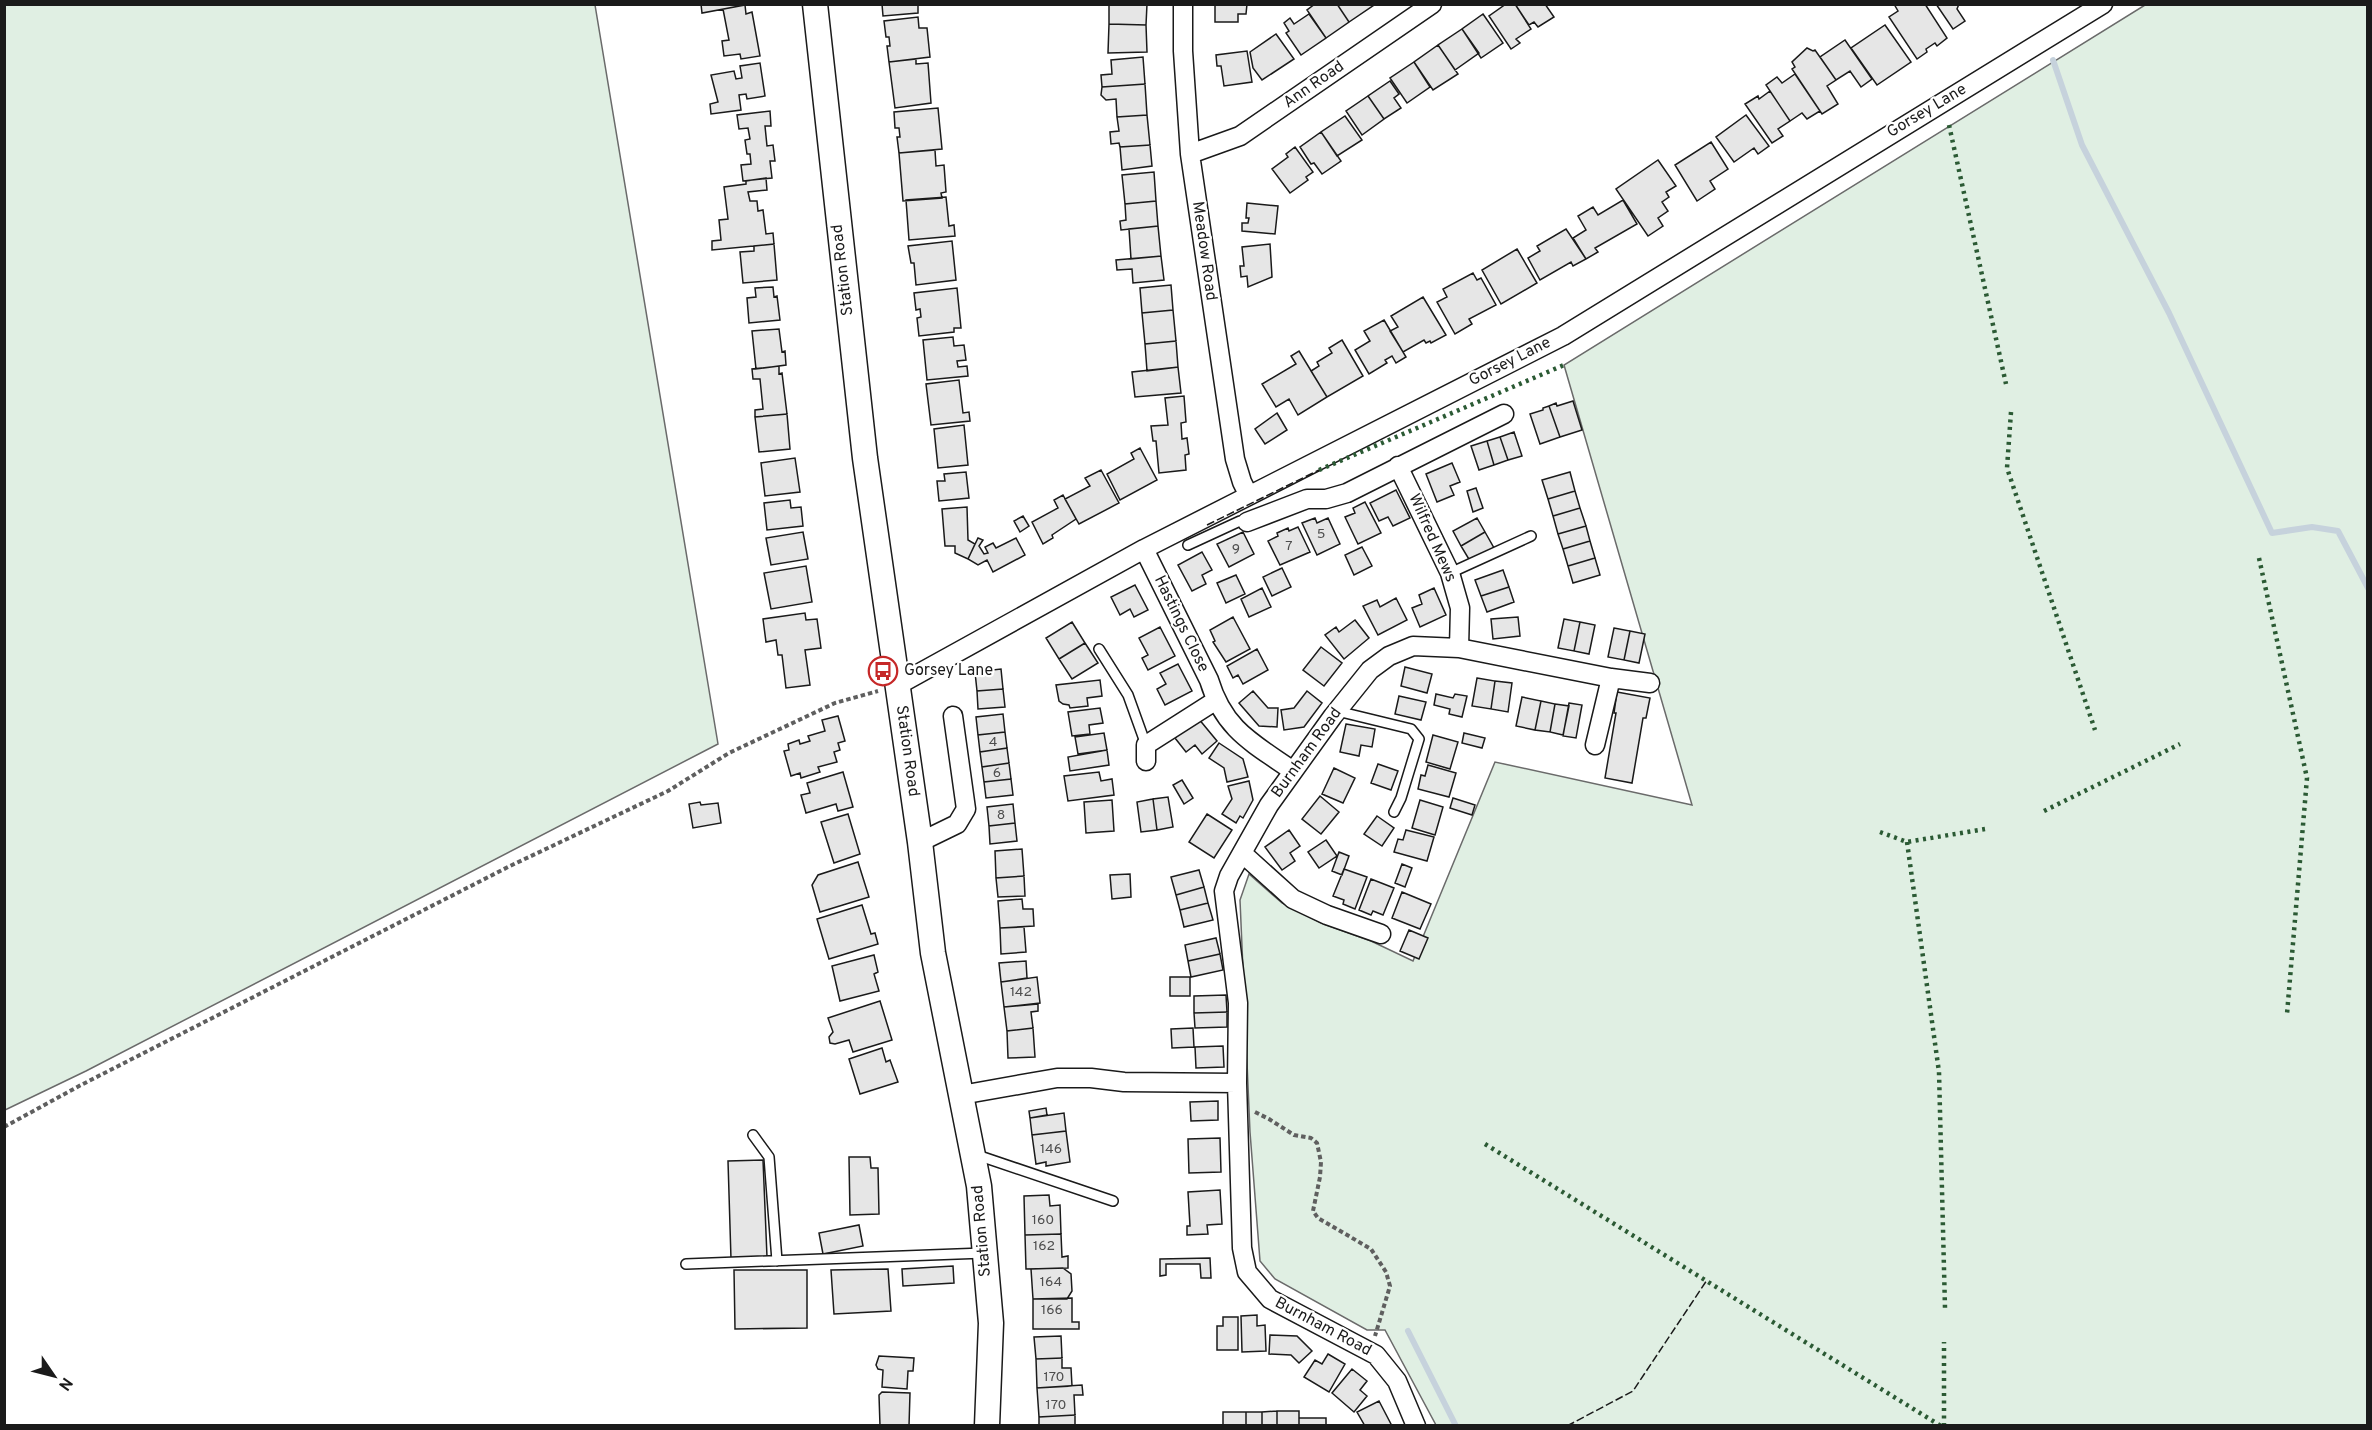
<svg xmlns="http://www.w3.org/2000/svg" width="2372" height="1430" font-family="Overpass,sans-serif">
	<rect width="100%" height="100%" fill="#fff"/>
	<path fill="#e0efe3" stroke="#6a6a6a" stroke-width="1.5" d="M5,4L595,5L718,744L86,1071L5,1110Z
		M2145,5H2367V1425H1436L1385,1330H1367L1275,1279L1260,1261L1250,1132L1240,900L1249,874L1282,903L1321,923L1371,941L1413,961L1495,762L1692,805L1564,365Z"/>
	<g fill="none" stroke-linecap="round" stroke-linejoin="round">
		<path stroke="#c6d2dc" stroke-width="6" d="M2053,60L2082,145L2169,313L2272,533L2312,527L2338,531L2368,588
			M1408,1331L1456,1426"/>
	</g>
	<path fill="#e6e6e6" stroke="#1a1a1a" stroke-width="1.5" d="M701,4H744L745,5L702,13Z
		M882,4H918V13L883,16Z
		M1109,4H1147L1146,25L1109,24Z
		M1215,4H1247L1246,14H1238V22H1215Z
		M1315,4H1337L1349,22L1326,38L1307,10Z
		M1337,4H1374V5L1349,22Z
		M1506,4H1515L1531,29L1516,39L1520,43L1511,49L1489,16Z
		M1515,4H1545L1554,17L1538,27L1534,22L1529,25Z
		M1894,4H1925L1947,38L1937,46L1935,43L1926,49L1927,52L1917,59L1889,17L1898,11Z
		M1936,4H1959L1957,9L1965,21L1953,29Z
		M745,5L746,14L752,12L760,56L741,59L740,54L724,56L722,41L729,40L723,9Z
		M1309,14L1326,38L1301,55L1286,33L1289,31L1284,23L1290,18L1294,24Z
		M1483,14L1503,43L1481,58L1462,29Z
		M918,17L919,28H927L930,57L889,62L887,46H890L889,37H886L884,21Z
		M1109,24L1146,25L1147,52L1108,53Z
		M1885,25L1911,62L1877,85L1851,48Z
		M1462,29L1479,53L1455,70L1438,45Z
		M1276,34L1294,59L1262,80L1253,68L1250,52Z
		M1845,40L1872,79L1861,87L1850,71L1836,80L1820,57Z
		M1438,45L1458,74L1433,90L1414,62Z
		M1807,48L1813,51L1815,50L1836,80L1827,86L1838,104L1822,114L1792,69L1795,67L1792,62Z
		M1247,51L1252,82L1224,86L1221,66H1217L1216,55Z
		M1143,57L1145,84L1102,87L1101,75L1112,74L1111,60Z
		M916,59V64L928,63L931,103L895,108L889,62Z
		M1414,62L1430,87L1407,103L1390,78Z
		M760,63L765,96L747,99L746,94L739,95L741,110L711,114L710,104L718,102L711,75L734,71L736,79L742,78L740,66Z
		M1795,74L1820,111L1807,119L1802,113L1790,121L1766,85L1777,77L1782,83Z
		M1390,81L1399,94L1394,98L1401,108L1384,119L1368,96Z
		M1145,84L1147,115L1117,117L1116,99L1106,100L1101,95L1102,87Z
		M1770,91L1790,121L1778,129L1783,136L1772,143L1745,104L1758,96L1759,99Z
		M1368,96L1384,119L1362,135L1346,111Z
		M938,108L942,149L899,153L897,137H900L899,128H895L894,112Z
		M770,111L771,126H765L767,146L773,145L775,161H770L772,178L743,181L741,165L751,164L750,154H747L745,140L750,139L748,128L739,129L737,115Z
		M1147,115L1150,145L1120,147L1119,143L1111,144L1110,132L1119,131L1117,117Z
		M1746,115L1769,146L1758,154L1754,148L1734,162L1716,137Z
		M1345,116L1362,140L1337,156L1321,132Z
		M1321,132L1341,161L1322,174L1314,163L1311,164L1300,147Z
		M1711,142L1728,169L1710,181L1715,189L1697,201L1675,165Z
		M1150,145L1152,166L1122,170L1120,147Z
		M1295,147L1313,172L1306,177L1308,180L1290,193L1272,169L1288,157L1286,154Z
		M935,150L936,166L944,165L946,192L941,193L942,198L903,201L899,153Z
		M1658,160L1676,186L1666,192L1669,197L1662,202L1668,211L1658,218L1663,226L1648,236L1616,189Z
		M1154,172L1156,201L1125,204L1122,175Z
		M766,178L767,190L748,192L750,201H757L758,211L763,210L766,234L773,233L774,244L712,250V241L721,240L719,220L728,219L724,187L746,184V181Z
		M946,197L949,226L954,225L955,236L909,240L906,200Z
		M1623,200L1637,224L1595,248L1598,252L1586,259L1573,238L1586,230L1578,216L1593,207L1598,215Z
		M1156,201L1158,226L1121,230L1120,221L1126,220L1125,204Z
		M1247,203L1278,206L1275,234L1242,231V223H1248L1249,218H1246Z
		M1158,226L1161,256L1131,259L1129,229Z
		M1566,229L1586,259L1573,266L1571,262L1540,280L1528,258L1540,251L1537,246Z
		M952,241L956,280L916,285L914,263H911L908,246Z
		M774,244L777,280L743,283L740,252L754,251V246Z
		M1270,244L1272,277L1248,287L1247,276L1241,277L1240,266H1244L1242,247Z
		M1517,249L1537,283L1501,304L1482,270Z
		M1161,256L1164,280L1133,283L1132,269L1117,270L1116,260Z
		M1473,273L1477,280L1481,278L1496,305L1469,319L1472,324L1455,334L1437,302L1447,297L1443,289Z
		M1171,285L1173,310L1142,313L1140,288Z
		M773,287L774,297L777,296L780,320L749,323L747,298L756,297L755,288Z
		M957,288L961,328H954V332L919,336L917,318L921,317L920,309L916,310L914,293Z
		M1423,297L1446,335L1431,343L1430,341L1426,343L1424,340L1403,352L1390,331L1398,327L1391,316Z
		M1173,310L1176,341L1145,344L1142,313Z
		M1384,320L1406,357L1396,363L1392,356L1385,360L1387,363L1369,374L1355,350L1370,341L1364,331Z
		M779,329L782,352L785,351L786,365L756,369L752,331Z
		M953,337L954,346L964,345L966,360L957,361L958,367L967,366L968,376L927,380L923,340Z
		M1342,340L1363,376L1327,397L1311,371L1319,366L1317,362L1332,353L1329,348Z
		M1176,341L1178,367L1147,371L1145,344Z
		M1299,351L1327,397L1298,415L1289,399L1276,407L1262,384L1296,364L1291,356Z
		M779,366V374L782,373L787,414L755,417V410L763,409L760,379H753L752,369Z
		M1178,367L1181,393L1135,397L1132,372Z
		M959,380L963,413L969,412L970,421L931,425L926,384Z
		M1184,396L1186,422L1181,423L1182,439L1187,438L1189,454L1185,455L1186,470L1159,473L1156,441H1153L1151,426L1168,425L1165,398Z
		M1573,401L1582,430L1560,437L1549,406L1556,403L1557,406Z
		M1549,406L1560,437L1540,444L1530,414L1543,410V408Z
		M1277,413L1287,430L1265,444L1255,429Z
		M787,414L790,449L759,452L755,417Z
		M964,425L968,465L938,468L934,429Z
		M1514,432L1522,456L1508,460L1500,437Z
		M1500,437L1508,460L1494,465L1487,441Z
		M1487,441L1494,465L1479,470L1471,446Z
		M1140,448L1157,480L1120,500L1107,474L1134,459L1131,453Z
		M795,458L800,492L765,496L761,463Z
		M1452,463L1460,482L1450,486L1454,495L1437,502L1426,474Z
		M1101,470L1119,503L1079,524L1065,499L1090,486L1085,478Z
		M966,472L969,498L939,501L937,481H945L944,474Z
		M1570,472L1575,491L1548,499L1542,480Z
		M1476,488L1483,508L1473,512L1467,491Z
		M1396,490L1410,518L1393,526L1388,517L1379,521L1370,503Z
		M1575,491L1580,508L1553,516L1548,499Z
		M1063,495L1076,519L1052,535L1053,538L1043,544L1032,522L1058,508L1054,500Z
		M790,500L791,508L801,507L803,526L767,530L764,503Z
		M1365,502L1381,533L1358,544L1345,517L1355,513L1353,508Z
		M967,507L968,540L975,544L968,559L955,553V546H945L942,509Z
		M1580,508L1586,526L1558,534L1553,516Z
		M1023,516L1029,526L1020,532L1014,521Z
		M1315,518L1317,523L1328,518L1340,544L1317,555L1302,523Z
		M1477,518L1485,532L1461,546L1453,531Z
		M1586,526L1590,541L1563,549L1558,534Z
		M1298,527L1310,552L1280,565L1268,541L1278,536L1277,533L1288,528L1289,531Z
		M803,532L808,559L771,565L766,538Z
		M1243,532L1254,554L1229,567L1217,544Z
		M1485,532L1494,548L1470,561L1461,546Z
		M978,538L983,540L979,546L984,554L988,553L985,547L993,543L996,548L1016,538L1025,555L993,572L987,560L978,565L968,559Z
		M1590,541L1595,558L1568,566L1563,549Z
		M1362,547L1372,566L1354,575L1345,555Z
		M1202,552L1212,570L1202,575L1206,584L1192,591L1178,565Z
		M1595,558L1600,575L1573,583L1568,566Z
		M806,566L812,602L771,609L764,573Z
		M1282,568L1291,587L1272,596L1263,577Z
		M1503,570L1509,587L1481,596L1475,580Z
		M1236,575L1245,594L1226,603L1217,583Z
		M1135,585L1148,610L1134,617L1130,609L1120,615L1111,597Z
		M1509,587L1514,602L1487,612L1481,596Z
		M1262,588L1271,607L1249,617L1241,599Z
		M1434,588L1446,615L1420,627L1412,608L1422,604L1419,595Z
		M1396,598L1407,620L1378,635L1363,606L1377,600L1380,607Z
		M805,613L806,620L817,619L821,648L805,650L810,685L786,688L782,655H778L776,640L766,642L763,619Z
		M1233,617L1250,649L1226,662L1213,642L1215,641L1210,630Z
		M1518,617L1520,636L1493,639L1491,619Z
		M1564,619L1580,622L1574,651L1558,648Z
		M1355,620L1369,638L1344,659L1325,635L1336,627L1339,632Z
		M1072,622L1085,643L1059,659L1046,638Z
		M1580,622L1595,625L1589,654L1574,651Z
		M1160,627L1175,656L1148,670L1142,658L1148,655L1139,638Z
		M1614,628L1630,631L1624,660L1608,657Z
		M1630,631L1645,634L1639,663L1624,660Z
		M1085,643L1098,663L1072,679L1059,659Z
		M1321,647L1342,663L1324,686L1303,670Z
		M1257,649L1268,670L1243,684L1238,675L1233,678L1227,666Z
		M1178,664L1192,691L1165,705L1157,689L1166,684L1160,673Z
		M1405,667L1432,674L1427,693L1401,686Z
		M1001,669L1003,689L977,691L975,672Z
		M1477,678L1495,681L1491,709L1472,706Z
		M1100,680L1102,696L1087,698L1088,706L1070,708L1069,705L1063,704L1059,701L1056,685Z
		M1495,681L1512,683L1508,712L1491,709Z
		M1003,689L1005,707L978,709L977,691Z
		M1253,691L1268,708H1278L1277,727L1259,726L1239,703Z
		M1307,691L1322,703L1304,727L1284,730L1281,710L1294,708Z
		M1617,692L1650,698L1646,718H1643L1632,783L1605,778L1616,713H1614Z
		M1436,694L1453,698L1455,694L1467,696L1462,717L1449,714L1450,709L1434,705Z
		M1399,696L1426,702L1421,720L1395,714Z
		M1522,697L1541,701L1535,730L1516,726Z
		M1541,701L1555,704L1550,732L1535,730Z
		M1569,703L1582,705L1576,738L1563,736Z
		M1555,704L1569,706L1563,735L1550,732Z
		M1100,708L1103,723L1089,725L1090,734L1072,736L1068,712Z
		M1003,714L1005,732L978,735L976,717Z
		M838,716L845,741L838,743L840,750L834,752L837,762L818,767L820,772L801,778L800,773L791,776L784,751L789,750L788,744L799,740L800,744L810,741L808,736L825,731L822,720Z
		M1198,718L1217,741L1202,754L1195,745L1186,752L1175,738Z
		M1346,724L1375,729L1372,747L1361,745L1359,756L1340,752Z
		M1005,732L1007,748L980,752L978,735Z
		M1104,733L1107,750L1078,754L1075,737Z
		M1464,733L1485,738L1482,748L1462,743Z
		M1433,735L1458,742L1450,769L1426,762Z
		M1219,743L1243,759L1248,777L1227,782L1224,768L1209,758Z
		M1007,748L1009,763L982,767L980,752Z
		M1107,750L1109,765L1070,771L1068,757Z
		M1009,763L1011,779L984,782L982,767Z
		M1378,764L1398,771L1391,790L1371,783Z
		M1428,765L1456,773L1449,797L1418,789L1421,775L1425,776Z
		M1334,768L1355,778L1343,803L1322,794Z
		M843,772L853,807L838,811L836,804L806,813L801,795L810,793L807,783Z
		M1099,772L1101,781L1112,779L1114,795L1068,801L1064,776Z
		M1011,779L1013,795L986,798L984,782Z
		M1182,780L1193,798L1184,804L1173,785Z
		M1249,781L1253,800L1243,818L1240,816L1236,823L1222,814L1232,799L1228,786Z
		M1320,796L1339,812L1321,834L1302,819Z
		M1168,797L1173,827L1157,830L1153,799Z
		M1453,798L1475,805L1472,815L1450,808Z
		M1153,799L1157,830L1141,832L1137,802Z
		M1112,800L1114,831L1086,833L1084,802Z
		M1420,800L1443,807L1435,835L1412,828Z
		M700,802L701,805L718,803L721,823L693,828L689,804Z
		M1013,804L1015,823L989,826L987,807Z
		M848,814L860,854L834,863L821,822Z
		M1207,814L1232,830L1214,858L1189,842Z
		M1377,816L1394,828L1382,846L1364,834Z
		M1015,823L1017,841L990,844L989,826Z
		M1289,830L1300,846L1290,853L1295,861L1282,870L1265,847Z
		M1406,830L1434,837L1427,861L1394,852L1398,839L1403,840Z
		M1326,840L1337,856L1319,868L1308,852Z
		M1022,849L1024,876L996,878L995,851Z
		M1339,852L1349,856L1342,875L1332,871Z
		M858,862L869,897L820,912L812,885L818,875Z
		M1402,864L1412,868L1405,887L1395,883Z
		M1344,869L1367,877L1355,909L1343,904L1344,900L1333,896Z
		M1199,870L1204,887L1176,895L1171,877Z
		M1130,874L1131,897L1112,899L1110,875Z
		M1024,876L1025,896L998,897L996,878Z
		M1371,879L1394,888L1383,915L1373,911L1371,915L1359,910Z
		M1204,887L1208,903L1180,910L1176,895Z
		M1402,892L1431,904L1420,929L1392,918Z
		M1022,899L1023,909H1033L1034,926L1000,928L998,901Z
		M1208,903L1213,920L1184,927L1180,910Z
		M862,905L871,934L875,933L878,944L829,959L817,919Z
		M1024,927L1026,952L1001,954L1000,928Z
		M1409,930L1428,938L1419,959L1400,951Z
		M1216,938L1220,954L1188,961L1185,945Z
		M1220,954L1223,970L1191,977L1188,961Z
		M874,955L878,972L874,974L879,991L840,1001L832,966Z
		M1026,961L1027,978L1001,982L999,963Z
		M1037,977L1040,1003L1004,1007L1001,982Z
		M1170,977H1190V996H1170Z
		M1226,995L1227,1012L1194,1013V996Z
		M880,1001L892,1040L853,1052L849,1040L835,1044L830,1043L829,1037L833,1032L828,1018Z
		M1038,1004V1011L1031,1012L1033,1028L1007,1031L1004,1007Z
		M1227,1012V1027L1195,1028L1194,1013Z
		M1033,1028L1035,1057L1008,1058L1007,1031Z
		M1193,1028L1194,1047L1172,1048L1171,1029Z
		M1223,1046L1224,1067L1196,1068L1195,1047Z
		M882,1048L886,1062L890,1060L898,1082L860,1094L849,1059Z
		M1218,1101V1120L1191,1121L1190,1102Z
		M1046,1108L1047,1115L1030,1118L1029,1111Z
		M1064,1113L1066,1131L1032,1135L1030,1118Z
		M1066,1131L1070,1162L1046,1166V1162L1036,1164L1032,1135Z
		M1220,1138L1221,1172L1189,1173L1188,1139Z
		M849,1157H870L871,1168H878L879,1214L850,1215Z
		M763,1160L767,1257L731,1259L728,1161Z
		M1220,1190L1222,1224L1207,1225L1208,1234L1187,1235V1226H1190L1188,1192Z
		M1049,1195L1050,1206L1060,1205L1061,1234L1025,1235L1024,1196Z
		M859,1225L863,1246L823,1254L819,1233Z
		M1061,1234L1062,1257L1068,1256V1268L1026,1269L1025,1235Z
		M1210,1258L1211,1278H1201L1200,1264H1166V1275L1160,1276V1259Z
		M953,1266L954,1283L903,1286L902,1269Z
		M1063,1268L1071,1274L1072,1291L1067,1299H1033L1031,1269Z
		M888,1269L891,1311L834,1314L831,1270Z
		M734,1270H807V1328L735,1329Z
		M1072,1298V1322H1079V1329H1033V1299Z
		M1257,1315V1326L1265,1325L1266,1351L1242,1352L1241,1316Z
		M1223,1317H1238V1350H1217V1326H1223Z
		M1270,1335L1297,1336L1312,1351L1299,1363L1291,1355L1269,1354Z
		M1061,1336L1062,1358L1036,1359L1034,1337Z
		M1328,1354L1345,1364L1329,1392L1304,1377L1315,1360L1322,1364Z
		M879,1356L914,1358L913,1371H908L907,1389L882,1387L883,1370L878,1369L876,1365Z
		M1062,1358V1368H1071L1072,1386L1037,1388L1036,1359Z
		M1352,1369L1367,1381L1360,1390L1367,1396L1354,1412L1332,1393Z
		M1082,1385L1083,1395H1074L1075,1415L1039,1417L1037,1388Z
		M882,1392L910,1393L909,1426H880L879,1395Z
		M1379,1401L1392,1426H1365L1357,1412Z
		M1277,1411H1299V1426H1277Z
		M1277,1411V1426H1262V1412Z
		M1223,1412H1246V1426H1223Z
		M1246,1412H1262V1426H1246Z
		M1075,1415V1426H1039V1417Z
		M1299,1418H1326V1426H1299Z"/>
	<g fill="none" stroke-linecap="round" stroke-linejoin="round">
		<g stroke="#1a1a1a" stroke-width="12">
			<path id="service" d="M1188,545L1240,521L1247,522
				M1450,573L1531,536
				M1099,649L1128,695L1146,745
				M1337,711L1411,729L1419,739L1401,798L1394,812
				M753,1135L769,1157L777,1261
				M974,1154L1113,1201
				M686,1264L984,1253"/>
		</g>
		<g stroke="#1a1a1a" stroke-width="21">
			<path id="minor" d="M1183,4V51L1190,154L1235,459L1242,482L1248,494
				M1190,154L1240,136L1432,4
				M1398,466L1450,573L1460,608L1459,648
				M1247,522L1307,499H1326L1347,493L1504,414
				M1144,549L1209,680C1224,730 1253,743 1293,771
				M898,685L1144,549L1563,336L2103,4
				M1595,745L1611,678
				M1146,761V745L1215,701
				M920,842L957,824L966,809L953,716
				M1242,853L1293,899L1327,915L1381,934
				M961,1095L1057,1078H1091L1124,1082L1237,1083
				M1416,1426L1397,1381L1376,1355L1270,1299L1247,1272L1242,1248L1237,1083L1238,1003L1224,891L1229,876L1269,805L1333,716L1370,670L1389,656L1413,646L1459,648L1611,678L1650,683"/>
		</g>
		<g stroke="#1a1a1a" stroke-width="27">
			<path id="tertiary" d="M815,4L865,458L920,842L933,953L979,1186L991,1323L987,1426"/>
		</g>
		<path stroke="#5f5f5f" stroke-width="4" stroke-dasharray="4.5 3" stroke-linecap="butt" d="M1255,1112L1269,1119L1294,1135L1311,1138L1317,1143L1321,1162L1320,1177L1313,1211L1318,1218L1371,1249L1386,1272L1390,1286L1375,1336
			M4,1127L81,1085L510,866L668,791L729,753L835,703L878,691"/>
		<use href="#service" stroke="#fff" stroke-width="9"/>
		<use href="#minor" stroke="#fff" stroke-width="18"/>
		<use href="#tertiary" stroke="#fff" stroke-width="24"/>
		<path stroke="#2b5a34" stroke-width="4.5" stroke-dasharray="3 4.5" stroke-linecap="butt" d="M1949,125L2006,384
			M2011,412L2007,468L2095,730
			M1319,470L1564,365
			M2259,558L2307,778L2287,1014
			M2044,811L2180,744
			M1880,832L1907,842L1985,829
			M1907,842L1939,1072L1945,1308
			M1485,1144L1941,1426
			M1944,1426V1342"/>
		<path stroke="#1a1a1a" stroke-width="1.5" stroke-dasharray="8 3" stroke-linecap="butt" d="M1207,525L1319,470
			M1567,1426L1633,1391L1707,1280"/>
	</g>
	<defs>
		<g id="bus-ring" transform="scale(1.5)"><circle r="9.5" fill="#fff" stroke="#c62828" stroke-width="1.5"/><path d="M-5-6H5V4H4V6H2V4H-2V6H-4V4H-5ZM-3.5-4V0h7V-4ZM-3.5 1.2v1.5H-2V1.2ZM2 1.2v1.5H3.5V1.2Z" fill="#c62828"/></g>
	</defs>
	<g fill-rule="evenodd">
		<use href="#bus-ring" x="883" y="671"/>
	</g>
	<g text-anchor="middle" dominant-baseline="central" stroke-width="4.5" stroke-linejoin="round" paint-order="stroke">
		<g font-size="14" fill="#4d4d4d">
			<text x="1321" y="534">5</text>
			<text x="1289" y="546">7</text>
			<text x="1236" y="549">9</text>
			<text x="993" y="742">4</text>
			<text x="997" y="773">6</text>
			<text x="1001" y="815">8</text>
			<text x="1021" y="992">142</text>
			<text x="1051" y="1149">146</text>
			<text x="1043" y="1220">160</text>
			<text x="1044" y="1246">162</text>
			<text x="1051" y="1282">164</text>
			<text x="1052" y="1310">166</text>
			<text x="1054" y="1377">170</text>
			<text x="1056" y="1405">170</text>
		</g>
		<g font-size="16" fill="#1a1a1a" stroke="#fff">
			<text transform="translate(1314 85) rotate(-35)">Ann Road</text>
			<text transform="translate(1927 111) rotate(-31)">Gorsey Lane</text>
			<text transform="translate(1204 251) rotate(82)">Meadow Road</text>
			<text transform="translate(843 270) rotate(-97)">Station Road</text>
			<text transform="translate(1510 362) rotate(-27)">Gorsey Lane</text>
			<text transform="translate(1432 538) rotate(66)">Wilfred Mews</text>
			<text transform="translate(1181 624) rotate(64)">Hastings Close</text>
			<text transform="translate(907 751) rotate(82)">Station Road</text>
			<text transform="translate(1307 753) rotate(-54)">Burnham Road</text>
			<text transform="translate(982 1231) rotate(-95)">Station Road</text>
			<text transform="translate(1323 1327) rotate(28)">Burnham Road</text>
		</g>
		<g font-size="16" fill="#1a1a1a" stroke="#fff" text-anchor="start">
			<text x="904" y="671">Gorsey Lane</text>
		</g>
	</g>
	<rect width="2372" height="1430" fill="none" stroke="#1a1a1a" stroke-width="12"/>
	<g transform="translate(54 1376) rotate(125)" stroke="#ffffff" stroke-width="4.5" paint-order="stroke">
	<path d="M0-4.5L10 22L0 15L-10 22Z" fill="#1a1a1a"/>
	<text y="-9" font-size="16" font-weight="bold" text-anchor="middle" fill="#1a1a1a">N</text>
	</g>
</svg>
